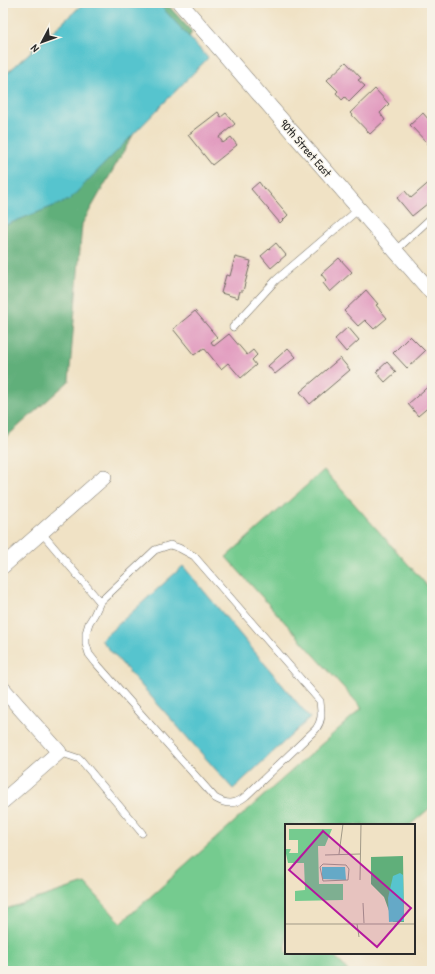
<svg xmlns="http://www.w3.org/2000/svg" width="435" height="974" font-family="'Patrick Hand',sans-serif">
	<rect width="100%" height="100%" fill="#f7f3e8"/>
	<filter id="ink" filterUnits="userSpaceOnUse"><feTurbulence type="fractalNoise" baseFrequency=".025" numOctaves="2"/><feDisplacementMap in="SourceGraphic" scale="8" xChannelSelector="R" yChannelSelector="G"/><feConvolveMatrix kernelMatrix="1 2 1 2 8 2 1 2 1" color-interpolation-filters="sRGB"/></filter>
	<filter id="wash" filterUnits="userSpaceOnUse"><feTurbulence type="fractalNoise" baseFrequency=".012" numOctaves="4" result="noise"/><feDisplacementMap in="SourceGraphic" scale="16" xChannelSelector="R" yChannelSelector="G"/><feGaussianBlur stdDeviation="0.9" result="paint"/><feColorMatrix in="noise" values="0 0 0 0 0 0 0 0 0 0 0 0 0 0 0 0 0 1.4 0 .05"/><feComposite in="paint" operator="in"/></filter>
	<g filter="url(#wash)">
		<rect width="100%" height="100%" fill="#f0e2c5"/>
		<path fill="#75cb8f" stroke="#507b5d" d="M324,470L432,591V806L410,825H286V953H332L348,971H3V910L85,883L121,923L362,708L226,557Z"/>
		<path fill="#60af7a" stroke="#466d52" d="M84,3H166L192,32L82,224L69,381L3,440V77Z"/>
		<path fill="#57c4ce" stroke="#41787c" d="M84,3H158L208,58L69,200L3,226V77Z
			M183,566L310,718L233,789L101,640Z"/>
		<g id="blocks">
			<path fill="#e29cc0" d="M346,62L361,78L358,80L365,86L349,102L345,97L342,100L336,93L338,91L327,80Z
				M375,89L389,104L380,113L385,120L370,134L350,113Z
				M218,112L221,117L226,113L235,124L219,137L223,143L231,137L237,145L212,165L188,135Z
				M423,113L429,120L431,118L432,120V142L429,145L410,125Z
				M432,151V160L428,155Z
				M432,180V200L412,216L397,198L405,191L411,198Z
				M259,182L264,189L265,188L288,215L280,223L251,189Z
				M276,243L286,255L271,268L261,256Z
				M235,257L251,261L243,291H240L238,298L221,293L226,275L230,276Z
				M339,258L352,272L330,292L323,283L326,280L321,274Z
				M366,290L378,304L376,305L387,318L374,329L365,320L358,326L344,311Z
				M195,311L217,337L211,342L214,346L229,334L247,355L253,350L257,355L252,360L256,365L241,378L228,363L221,369L204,348L194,355L173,329Z
				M348,327L359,340L346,352L335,339Z
				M410,336L425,351L407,368L393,353Z
				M288,348L296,357L275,374L268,366Z
				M340,358L350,370L310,404L300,392Z
				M387,362L396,372L385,382L376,372Z
				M432,383V404L418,416L408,404Z"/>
		</g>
	</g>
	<g filter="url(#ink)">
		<use href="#blocks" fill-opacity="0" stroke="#706b61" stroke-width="1"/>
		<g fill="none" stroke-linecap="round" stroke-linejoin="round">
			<g stroke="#706b61" stroke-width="8">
				<path id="lane" d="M395,251L432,217
					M233,327L276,280L359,209
					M41,532L100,602
					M170,545L179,548L194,556L320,701C321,713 323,719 316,729L246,796C235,805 227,805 215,798L96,663L89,654L86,644V633L89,623L94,615L100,602L155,550Z
					M59,752L80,759L142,833"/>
			</g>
			<g stroke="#706b61" stroke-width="16">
				<path id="street" d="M180,3L432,293
					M3,566L104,477
					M3,689L59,752L3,801"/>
			</g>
			<use href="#lane" stroke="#fff" stroke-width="7"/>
			<use href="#street" stroke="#fff" stroke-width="15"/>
		</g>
	</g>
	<g text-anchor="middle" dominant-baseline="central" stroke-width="3" stroke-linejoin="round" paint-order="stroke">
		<g font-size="12" fill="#2b2b2b" stroke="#f7f3e8">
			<text transform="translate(306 148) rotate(49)">90th Street East</text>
		</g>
	</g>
	<g transform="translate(285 824)">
		<rect width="130" height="130" fill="#f0e2c5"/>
		<path d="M4,5H47L40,22H33L34,60H58V76L10,77V67L20,66L19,39H3L0,25H6L4,29H13V16H4Z" fill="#75cb8f"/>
		<path d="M118,32L119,98H108L99,73L86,60V33Z" fill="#60af7a"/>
		<path d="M37,43H60L61,56L37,55ZM115,49L118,51L119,97L104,98L103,74L108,52Z" fill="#57c4ce"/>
		<path fill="none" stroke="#a19987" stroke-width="1" d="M54,30L58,0M40,31L75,30M38,40L61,41L64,45L63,56L38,57L35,43ZM75,56L76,0M78,79L79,99M0,100H130M72,100L74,113"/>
		<path fill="#b5179e" fill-opacity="0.15" stroke="#b5179e" stroke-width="2" d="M38,7L126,84L92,123L4,46Z"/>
		<rect width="130" height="130" fill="none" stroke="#2b2b2b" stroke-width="2"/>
	</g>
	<rect width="435" height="974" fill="none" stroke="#f7f3e8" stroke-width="16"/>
	<g transform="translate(42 42) rotate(229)" stroke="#f7f3e8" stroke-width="3" paint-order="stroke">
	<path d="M0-3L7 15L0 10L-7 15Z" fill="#2b2b2b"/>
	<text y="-6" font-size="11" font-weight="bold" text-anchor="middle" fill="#2b2b2b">N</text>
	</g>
</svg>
